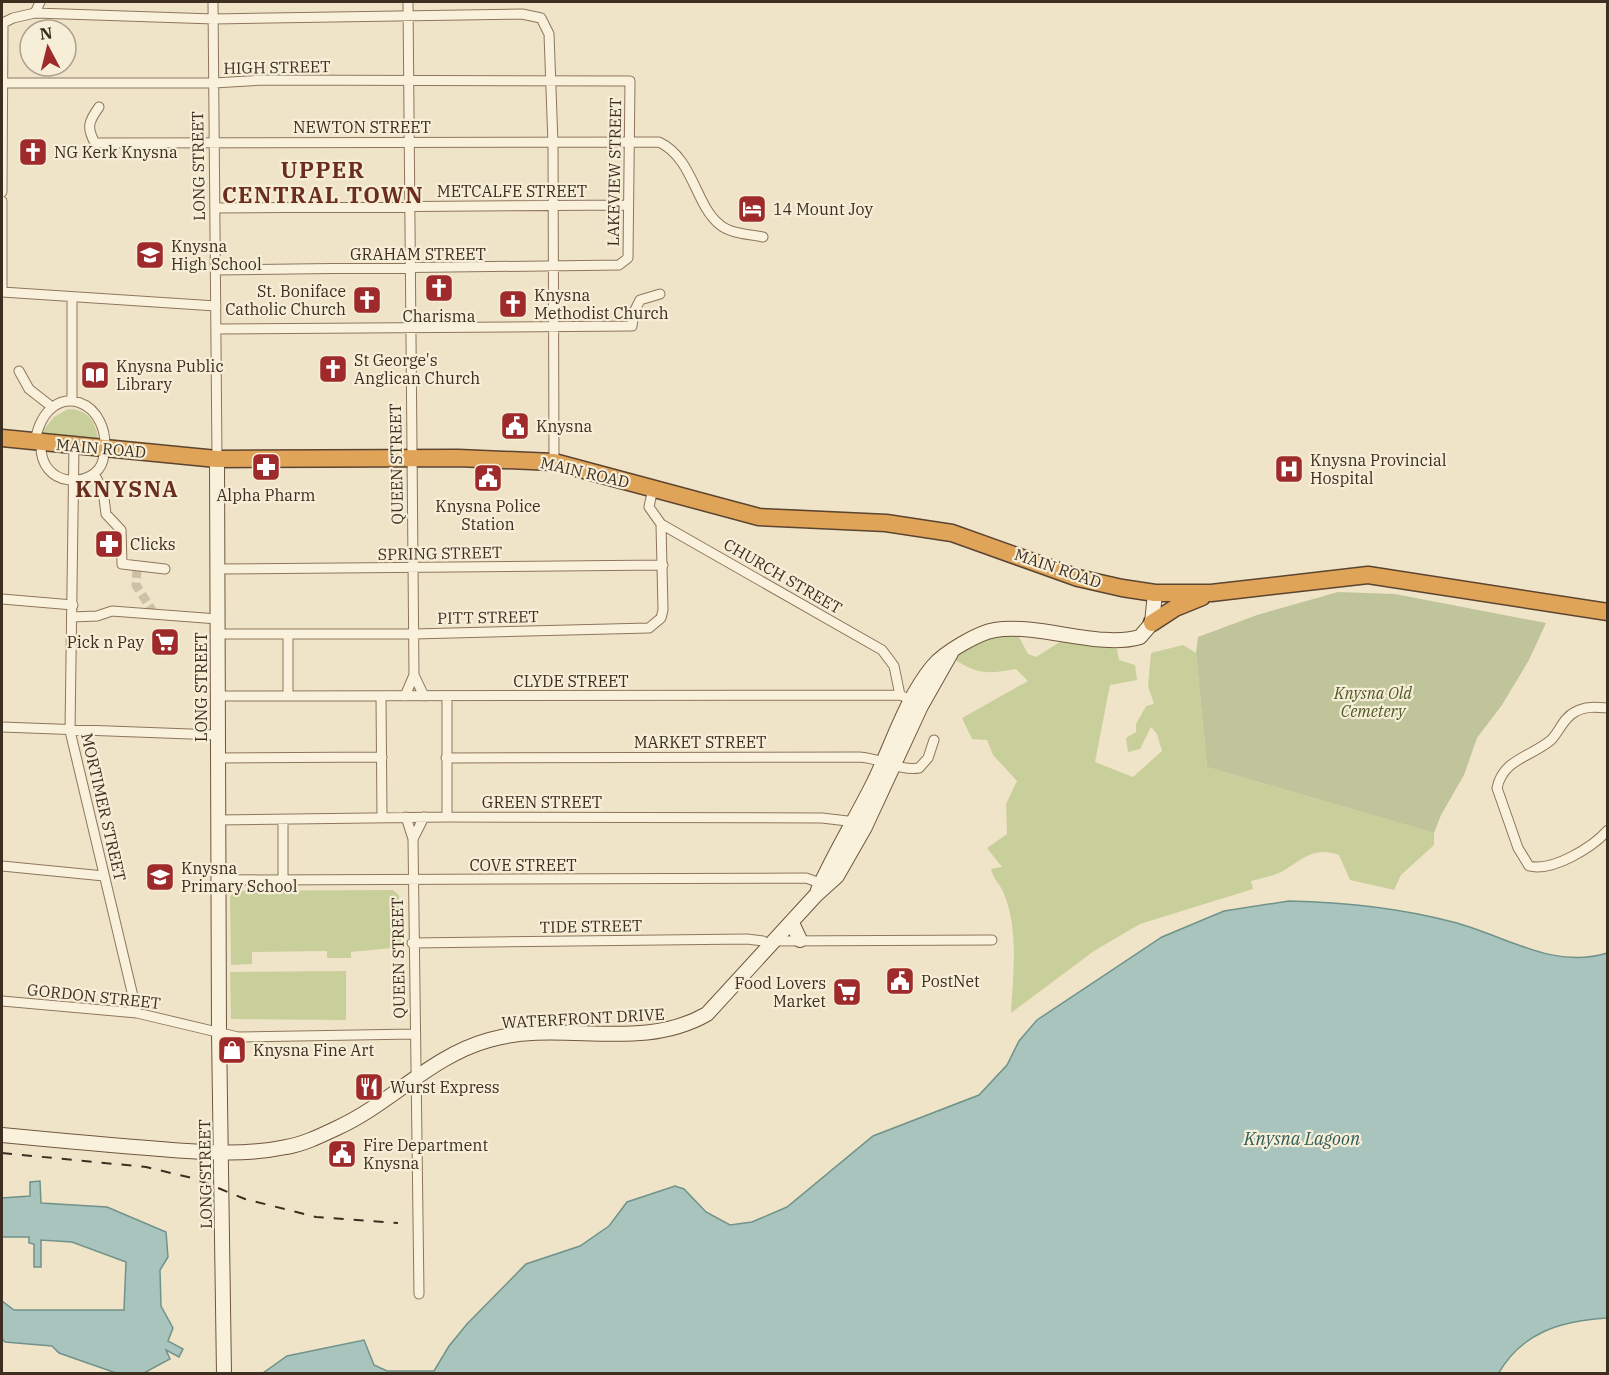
<svg xmlns="http://www.w3.org/2000/svg" width="1609" height="1375" font-family="'IBM Plex Serif',serif">
	<rect width="100%" height="100%" fill="#f0e4c8"/>
	<path fill="#c9cf9b" d="M68,409C88,409 95,421 98,438L40,434L54,417Z
		M993,633L1019,637L1028,654L1036,657L1063,640L1117,649L1119,660L1135,665L1137,680L1110,685L1095,762L1133,777L1162,751L1157,734L1151,727L1140,749L1128,752L1126,738L1136,732V724L1146,706L1154,704L1148,686L1151,653L1183,645L1196,653L1207,767L1434,833V845L1401,875L1394,890L1350,880L1339,855C1314,846 1303,859 1283,871C1274,876 1262,878 1251,881L1253,889L1140,924L1094,951L1011,1013C1013,975 1019,931 1004,894C1001,885 993,879 991,869L1002,867L987,848L1007,834L1006,804L1017,781L993,755L987,740L972,739L962,718L1028,681L1016,669C988,674 978,675 954,659L964,648Z
		M393,890L399,895L402,947L351,952V958H327V951L252,952V964L231,965L230,897L234,891Z
		M346,971V1020L231,1019L230,972Z"/>
	<path fill="#bfc49a" d="M1338,592L1395,594L1546,623L1529,660L1502,705L1477,738L1464,775L1441,815L1434,833L1207,767L1196,653L1198,637L1257,615Z"/>
	<path fill="#a9c4bc" stroke="#6f938a" stroke-width="1.5" d="M1289,901C1345,902 1399,908 1453,922C1504,935 1553,970 1607,953V1318C1562,1321 1523,1331 1498,1374L263,1373L287,1356L364,1340L374,1365L387,1371H434L449,1346L467,1324L526,1264L580,1246L609,1226L627,1202L675,1186L684,1189L706,1212L730,1225L752,1222L787,1207L873,1136L979,1095L1007,1065L1019,1041L1037,1020L1162,937L1224,911Z
		M40,1181L41,1203L107,1207L166,1232L168,1257L160,1270L161,1306L173,1328L168,1341L183,1349L179,1357L166,1350L170,1359L144,1373H116L59,1353L52,1346L5,1342L2,1339V1301L14,1310H124L126,1262L72,1242L41,1240V1267H34V1244L29,1243V1237H2V1198L30,1196V1182Z"/>
	<g fill="none" stroke-linecap="round" stroke-linejoin="round">
		<path stroke="#ccc0a6" stroke-width="9" stroke-dasharray="9 4.5" stroke-linecap="butt" d="M137,569L136,585L153,612"/>
		<g stroke="#8d765c" stroke-width="11">
			<path id="street" d="M213,2L217,459
				M35,13L40,2
				M2,83H214L264,80L630,81L628,258L619,265L217,270
				M99,107C89,121 86,127 95,143L659,142C693,158 695,204 719,224C730,234 749,234 763,237
				M2,192L3,23L13,18L35,13L214,19L522,14L541,18L549,34L553,144L554,462
				M2,201V292
				M215,208L628,205
				M2,292L216,306
				M72,297V401
				M217,329L632,326L634,312L640,300L660,294
				M19,371L29,389L52,407
				M35,441C48,373 117,400 103,460C96,489 38,490 41,442
				M74,445L70,731L137,1013
				M94,474L103,490L106,514L121,530L122,564L165,569
				M653,488L649,507L661,524L882,650L894,666L900,695
				M218,569L663,565
				M2,599L73,605
				M72,617L97,616L112,611L218,619
				M218,634H414L649,628L661,618L663,610L661,524
				M288,634V696
				M414,675L424,696
				M218,696L900,695L916,702
				M381,696L382,818
				M405,696L414,675L408,2
				M1608,708C1596,707 1585,706 1575,712C1563,718 1560,731 1551,740C1531,757 1503,759 1497,788L1518,848L1529,866C1553,872 1593,847 1608,830
				M2,727L217,735
				M217,758L382,757
				M446,758L859,757C880,758 899,771 919,768L928,758L934,740
				M406,817L413,839L419,1294
				M447,817V696
				M217,820L447,817L822,818L856,822
				M283,820V881
				M413,839L424,817
				M2,866L104,876
				M218,880L806,878L826,885
				M774,941L992,940
				M412,943L747,939L763,941L769,946
				M2,1001L137,1013L238,1037L414,1034"/>
		</g>
		<g stroke="#6f573f" stroke-width="16">
			<path id="secondary" d="M217,459L219,1032L224,1374
				M818,890C834,854 855,820 873,784C892,746 905,700 933,666C944,653 977,633 995,630C1040,623 1099,649 1140,637L1152,623L1155,593
				M792,923L800,940
				M2,1135C54,1140 107,1145 160,1149C202,1152 244,1156 286,1147C304,1144 320,1136 337,1128C390,1104 431,1056 489,1040C561,1019 639,1053 707,1014L816,895L837,876L865,827L921,706L951,653"/>
		</g>
		<g stroke="#5b4430" stroke-width="19">
			<path id="highway" d="M2,438L217,459L458,458L554,462L759,517L886,523L952,533L1078,578L1122,588L1155,593H1211L1368,575L1608,612
				M1152,623L1175,608L1202,597"/>
		</g>
		<use href="#street" stroke="#faf1dc" stroke-width="9"/>
		<use href="#secondary" stroke="#faf1dc" stroke-width="14"/>
		<use href="#highway" stroke="#e0a458" stroke-width="16"/>
		<path stroke="#3d2e20" stroke-width="2" stroke-dasharray="10 10" stroke-linecap="butt" d="M2,1153L146,1167L196,1179L245,1199L316,1217L398,1223"/>
	</g>
	<defs>
		<g id="church-square" transform="scale(1.5)"><rect x="-9" y="-9" width="18" height="18" rx="4" fill="#9e2a2b" stroke="#f7eed8"/><path d="M-1.2-6h2.4v3.5h3.3v2.4h-3.3V6h-2.4V-.1h-3.3v-2.4h3.3Z" fill="#fff"/></g>
		<g id="hotel-square" transform="scale(1.5)"><rect x="-9" y="-9" width="18" height="18" rx="4" fill="#9e2a2b" stroke="#f7eed8"/><path d="M-6-4.5h1.5V1H6V5H4.5V3h-9V5H-6ZM-4 0a1.8 1.8 0 1 1 3.6 0ZM.5 0V-2.5h3Q6-2.5 6 0Z" fill="#fff"/></g>
		<g id="school-square" transform="scale(1.5)"><rect x="-9" y="-9" width="18" height="18" rx="4" fill="#9e2a2b" stroke="#f7eed8"/><path d="M0-5L7-2L0 1L-7-2ZM-4 1L0 2.5L4 1V4Q0 6-4 4Z" fill="#fff"/></g>
		<g id="library-square" transform="scale(1.5)"><rect x="-9" y="-9" width="18" height="18" rx="4" fill="#9e2a2b" stroke="#f7eed8"/><path d="M-6-4Q-3-5.5-.7-3.5V5Q-3 3-6 4ZM6-4Q3-5.5 .7-3.5V5Q3 3 6 4Z" fill="#fff"/></g>
		<g id="civic-square" transform="scale(1.5)"><rect x="-9" y="-9" width="18" height="18" rx="4" fill="#9e2a2b" stroke="#f7eed8"/><path d="M-.6-6.5H3V-4.5H.6V-3L4-1V1h2V6H-6V1h2V-1L-.6-3ZM-1.2 2.5V6h2.4V2.5Z" fill="#fff"/></g>
		<g id="pharmacy-square" transform="scale(1.5)"><rect x="-9" y="-9" width="18" height="18" rx="4" fill="#9e2a2b" stroke="#f7eed8"/><path d="M-2-6h4v4h4v4h-4v4h-4v-4h-4v-4h4Z" fill="#fff"/></g>
		<g id="hospital-square" transform="scale(1.5)"><rect x="-9" y="-9" width="18" height="18" rx="4" fill="#9e2a2b" stroke="#f7eed8"/><path d="M-5-5h3v3.5h4V-5h3V5h-3V1.5h-4V5h-3Z" fill="#fff"/></g>
		<g id="supermarket-square" transform="scale(1.5)"><rect x="-9" y="-9" width="18" height="18" rx="4" fill="#9e2a2b" stroke="#f7eed8"/><path d="M-6-5.5h2.5l.6 2H6L4.5 2H-2.5L-4.4-4H-6ZM-1.5 3.2a1.3 1.3 0 1 0 .1 0ZM3 3.2a1.3 1.3 0 1 0 .1 0Z" fill="#fff"/></g>
		<g id="shop-square" transform="scale(1.5)"><rect x="-9" y="-9" width="18" height="18" rx="4" fill="#9e2a2b" stroke="#f7eed8"/><path d="M-5-2.5h2.3a2.7 3.5 0 0 1 5.4 0H5L5.5 6h-11ZM-1.5-2.5h3a1.5 2.3 0 0 0-3 0Z" fill="#fff"/></g>
		<g id="restaurant-square" transform="scale(1.5)"><rect x="-9" y="-9" width="18" height="18" rx="4" fill="#9e2a2b" stroke="#f7eed8"/><path d="M-5-6h1v4h1v-4h1v4h1v-4h1v5L-1.5 .5V6h-2V.5L-5-1ZM5-6V6H3V1.5H1.5Q1.5-4 5-6Z" fill="#fff"/></g>
	</defs>
	<g fill-rule="evenodd">
		<use href="#church-square" x="33" y="152"/>
		<use href="#hotel-square" x="752" y="209"/>
		<use href="#school-square" x="150" y="255"/>
		<use href="#church-square" x="439" y="288"/>
		<use href="#church-square" x="367" y="300"/>
		<use href="#church-square" x="513" y="304"/>
		<use href="#church-square" x="333" y="369"/>
		<use href="#library-square" x="95" y="375"/>
		<use href="#civic-square" x="515" y="426"/>
		<use href="#pharmacy-square" x="266" y="467"/>
		<use href="#hospital-square" x="1289" y="469"/>
		<use href="#civic-square" x="488" y="478"/>
		<use href="#pharmacy-square" x="109" y="544"/>
		<use href="#supermarket-square" x="165" y="642"/>
		<use href="#school-square" x="160" y="877"/>
		<use href="#civic-square" x="900" y="981"/>
		<use href="#supermarket-square" x="847" y="992"/>
		<use href="#shop-square" x="232" y="1050"/>
		<use href="#restaurant-square" x="369" y="1087"/>
		<use href="#civic-square" x="342" y="1154"/>
	</g>
	<g text-anchor="middle" dominant-baseline="central" stroke-width="4.5" stroke-linejoin="round" paint-order="stroke">
		<g font-size="16" fill="#3d2e20" stroke="#f7eed8">
			<text transform="translate(277 67) rotate(-1)">HIGH STREET</text>
			<text x="362" y="127">NEWTON STREET</text>
			<text transform="translate(198 166) rotate(-91)">LONG STREET</text>
			<text transform="translate(614 172) rotate(-89)">LAKEVIEW STREET</text>
			<text x="512" y="191">METCALFE STREET</text>
			<text x="418" y="254">GRAHAM STREET</text>
			<text transform="translate(101 448) rotate(5)">MAIN ROAD</text>
			<text transform="translate(396 464) rotate(-91)">QUEEN STREET</text>
			<text transform="translate(585 472) rotate(13)">MAIN ROAD</text>
			<text transform="translate(440 553) rotate(-1)">SPRING STREET</text>
			<text transform="translate(1058 568) rotate(19)">MAIN ROAD</text>
			<text transform="translate(783 576) rotate(30)">CHURCH STREET</text>
			<text transform="translate(488 617) rotate(-1)">PITT STREET</text>
			<text x="571" y="681">CLYDE STREET</text>
			<text transform="translate(201 687) rotate(-90)">LONG STREET</text>
			<text x="700" y="742">MARKET STREET</text>
			<text x="542" y="802">GREEN STREET</text>
			<text transform="translate(104 807) rotate(77)">MORTIMER STREET</text>
			<text x="523" y="865">COVE STREET</text>
			<text transform="translate(591 926) rotate(-1)">TIDE STREET</text>
			<text transform="translate(398 958) rotate(-91)">QUEEN STREET</text>
			<text transform="translate(94 996) rotate(6)">GORDON STREET</text>
			<text transform="translate(583 1018) rotate(-3)">WATERFRONT DRIVE</text>
			<text transform="translate(205 1174) rotate(-91)">LONG STREET</text>
		</g>
		<g font-size="16" fill="#3d2e20" stroke="#f7eed8" text-anchor="start">
			<text x="54" y="152">NG Kerk Knysna</text>
			<text x="773" y="209">14 Mount Joy</text>
			<text x="171" y="246">Knysna<tspan x="171" dy="18">High School</tspan></text>
			<text x="346" y="291" text-anchor="end">St. Boniface<tspan x="346" dy="18">Catholic Church</tspan></text>
			<text x="534" y="295">Knysna<tspan x="534" dy="18">Methodist Church</tspan></text>
			<text x="439" y="316" text-anchor="middle">Charisma</text>
			<text x="354" y="360">St George's<tspan x="354" dy="18">Anglican Church</tspan></text>
			<text x="116" y="366">Knysna Public<tspan x="116" dy="18">Library</tspan></text>
			<text x="536" y="426">Knysna</text>
			<text x="1310" y="460">Knysna Provincial<tspan x="1310" dy="18">Hospital</tspan></text>
			<text x="266" y="495" text-anchor="middle">Alpha Pharm</text>
			<text x="488" y="506" text-anchor="middle">Knysna Police<tspan x="488" dy="18">Station</tspan></text>
			<text x="130" y="544">Clicks</text>
			<text x="144" y="642" text-anchor="end">Pick n Pay</text>
			<text x="181" y="868">Knysna<tspan x="181" dy="18">Primary School</tspan></text>
			<text x="921" y="981">PostNet</text>
			<text x="826" y="983" text-anchor="end">Food Lovers<tspan x="826" dy="18">Market</tspan></text>
			<text x="253" y="1050">Knysna Fine Art</text>
			<text x="390" y="1087">Wurst Express</text>
			<text x="363" y="1145">Fire Department<tspan x="363" dy="18">Knysna</tspan></text>
		</g>
		<g font-size="16" font-style="italic" fill="#4d5a26" stroke="#f7eed8">
			<text x="1373" y="693">Knysna Old<tspan x="1373" dy="18">Cemetery</tspan></text>
		</g>
		<g font-size="18" font-style="italic" fill="#2f5d5a" stroke="#f7eed8">
			<text x="1302" y="1138">Knysna Lagoon</text>
		</g>
		<g font-size="22" font-weight="bold" letter-spacing="1.5" fill="#6b2e1e" stroke="#f7eed8">
			<text x="323" y="169">UPPER<tspan x="323" dy="25">CENTRAL TOWN</tspan></text>
			<text x="127" y="488">KNYSNA</text>
		</g>
	</g>
	<rect width="1609" height="1375" fill="none" stroke="#3d2e20" stroke-width="6"/>
	<g transform="translate(48 48) rotate(353)"><circle r="28" fill="#f7eed8" stroke="#ada18e" stroke-width="1.5"/>
	<path d="M0-4.5L10 22L0 15L-10 22Z" fill="#9e2a2b"/>
	<text y="-9" font-size="16" font-weight="bold" text-anchor="middle" fill="#3d2e20">N</text>
	</g>
</svg>
